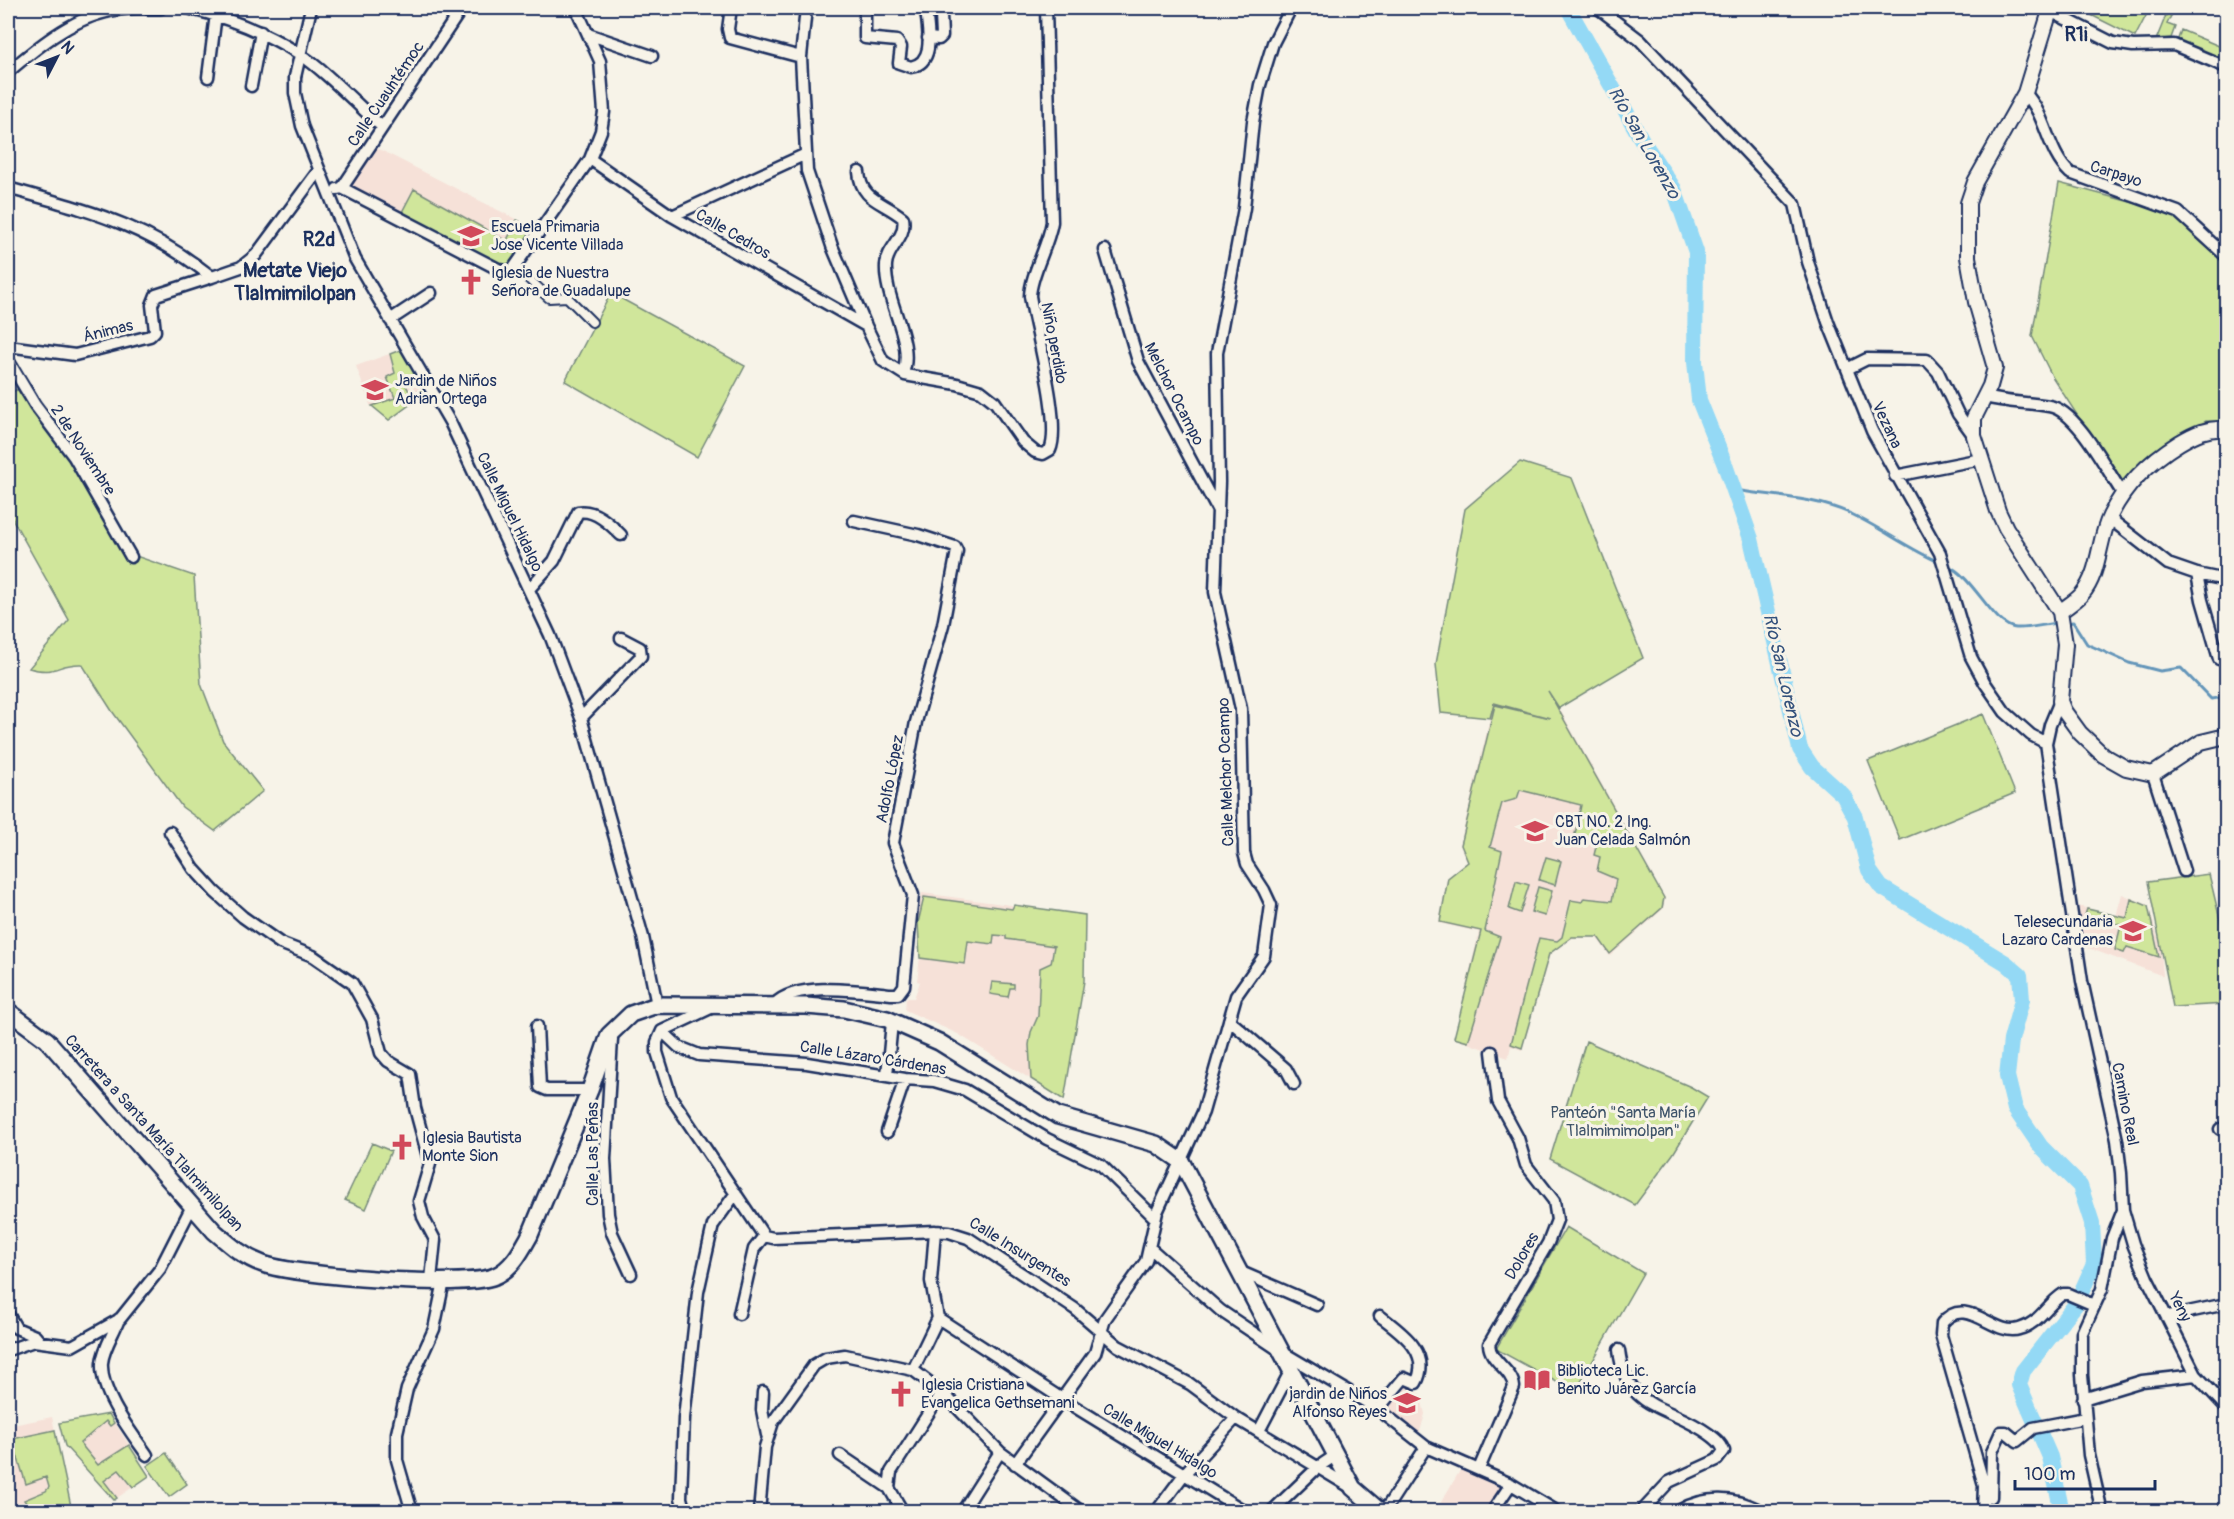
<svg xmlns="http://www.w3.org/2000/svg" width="2234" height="1519" font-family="Pangolin,sans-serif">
	<rect width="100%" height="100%" fill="#f7f3e8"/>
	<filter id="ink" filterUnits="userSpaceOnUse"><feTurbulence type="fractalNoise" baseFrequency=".0167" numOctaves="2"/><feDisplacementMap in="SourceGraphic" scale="12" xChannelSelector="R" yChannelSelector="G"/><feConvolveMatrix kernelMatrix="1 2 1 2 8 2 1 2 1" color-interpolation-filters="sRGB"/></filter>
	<g filter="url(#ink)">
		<path fill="#f6e1d8" d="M373,146L535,229L509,267L347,186Z
			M403,349L427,392L389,420L370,405L356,366Z
			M1508,663L1543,679L1665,898L1663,909L1610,956L1597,938H1572L1550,954L1522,1050L1511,1046L1508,1058L1454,1038L1479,932L1439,923L1447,878L1467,862L1460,845L1502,668Z
			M922,893L1085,915L1084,981L1064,1100L958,1034L905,1010L906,998H914L920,982L917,981L923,933L919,932L916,925Z
			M2122,894L2148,905L2161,948L2163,976L2083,946L2078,906L2116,916Z
			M1404,1382L1420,1394L1425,1414L1419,1435L1384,1406Z
			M109,1414L149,1476L114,1500L65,1446L59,1423Z
			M52,1417L72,1511L8,1512V1426Z
			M1464,1464L1507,1483L1487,1511L1435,1512Z"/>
		<path fill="#d0e69b" stroke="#768a7c" stroke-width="1.5" d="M2077,8H2150L2135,37Z
			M2169,8H2175L2167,24L2175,27L2171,38L2156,40Z
			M2181,30L2226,49L2221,61L2177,42Z
			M2059,183L2179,215L2226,264V422L2206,421L2151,457L2128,482L2120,481L2053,378L2032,336Z
			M414,189L503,239L499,246L519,254L509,267H501L401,214Z
			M517,220L535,229L523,247L507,240Z
			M611,293L745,366L697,457L565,381Z
			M403,349L417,374L404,382L412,396L425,388L427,392L389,420L372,406L395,398L387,377L395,373L390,354Z
			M17,389L69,459L127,559L136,556L194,576L201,684L223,741L263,791L215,831L182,807L112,711L82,664C57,663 57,676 29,668L69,620L8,511V396Z
			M1520,462L1572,478L1643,658L1559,708L1548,691L1664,898L1662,908L1610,954L1598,937H1572L1549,954L1522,1048L1511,1044L1539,938L1557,941L1562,937L1571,900L1582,902L1584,898L1612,901L1616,879L1597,871L1600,857L1594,855L1597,843L1574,839L1581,805L1520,790L1517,799L1502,803L1490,847L1502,851L1485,931L1500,937L1468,1042L1454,1038L1481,931L1440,922L1448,878L1468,862L1461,845L1495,705L1550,718L1494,703L1490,718L1441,713L1436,664L1465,509Z
			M1983,714L2015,793L1900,840L1868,761Z
			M1546,857L1561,861L1555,885L1539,880Z
			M2209,874L2226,945V1004L2173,1007L2148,882Z
			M1516,881L1529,885L1520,913L1509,909Z
			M1538,887L1552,891L1545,916L1531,912Z
			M924,897L1012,909L1014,905L1085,915L1084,981L1064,1100L1031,1079L1029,1045L1031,1032L1038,1016L1040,968L1051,963L1054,946L1006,939V936L994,935L993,944L968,941L965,964L920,958L918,923Z
			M2131,899L2148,906L2159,957L2127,947L2124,953L2115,950L2121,925L2085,915L2087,909L2127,918Z
			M992,982L1014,984V988H1010L1008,997L990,994Z
			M1586,1041L1691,1087L1708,1097L1673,1154L1635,1205L1550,1159Z
			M372,1143L391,1151L366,1209L345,1200Z
			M1566,1227L1643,1273L1575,1392L1496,1349Z
			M109,1414L114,1423L110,1426L106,1421L80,1443L98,1465L129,1445L149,1476L133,1487L119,1470L104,1481L117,1498L114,1500L65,1446L59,1423Z
			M55,1430L56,1436L72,1511H48L46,1507L31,1510L24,1500L46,1491L49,1487L46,1477L26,1484L12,1439Z
			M166,1453L187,1484L169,1497L147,1466Z"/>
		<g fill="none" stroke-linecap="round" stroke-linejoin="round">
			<path stroke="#6495b9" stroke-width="3" d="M1734,490C1771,496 1814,497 1849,513C1880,527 1907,548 1939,562
				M1948,566C1974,577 1993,626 2016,628C2029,629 2045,624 2058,623
				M2065,623L2073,622L2087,644L2129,663L2160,671L2181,668L2211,699L2226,697"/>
			<path stroke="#94d9f5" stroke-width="16" d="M1568,8L1643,142L1674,189L1696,252L1695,362L1699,400L1725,465L1751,539L1800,749L1812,767L1843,795L1855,817L1869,870L1881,887L2006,963L2020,975L2022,1000L2011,1040L2007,1076L2015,1109L2041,1147L2080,1186L2092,1223L2094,1264L2076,1304L2023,1371L2019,1385L2050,1457L2062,1512"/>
			<g stroke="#1b2f5e" stroke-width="12">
				<path id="pedestrian" d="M516,267L549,298L567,297L592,322"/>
			</g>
			<g stroke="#1b2f5e" stroke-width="15">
				<path id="minor" d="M187,8C226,17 263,31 298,53C326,71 355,103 381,126
					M311,8L295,77V93L302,126L355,259L450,422L550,635L581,718L643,937L657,1005
					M731,8L728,29L730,38L801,57
					M806,8L801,57L807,171L832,246L866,326L883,361L905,375L957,384L981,391L995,402L1023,442L1035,452L1043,454L1050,450C1062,424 1035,328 1030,296C1031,273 1048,247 1052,222L1046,8
					M865,8V38L897,41L901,47L899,63L911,67C937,62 927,27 926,8
					M1598,8L1640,40L1795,204L1808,262L1828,322L1872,431L1940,553L1971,657L1985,683L2005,712L2031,735L2046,743
					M2050,11L2113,43L2133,46L2174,45L2226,67
					M588,34L652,56
					M928,38L939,39L942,36L941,15L943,10L951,8
					M8,72C35,49 70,20 106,12C123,7 143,8 161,8
					M208,77L216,14
					M251,86L261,32
					M2025,93C2047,116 2047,152 2070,173L2178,212L2226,256
					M590,159L672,216L866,326
					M859,172C861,201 883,201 903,218C907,238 887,247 886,265C884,301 915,341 903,373
					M8,188C88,211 144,223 212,277L241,267L256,255L319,170
					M342,188L500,270L511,272L590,159L601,131L604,112L600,61L576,8
					M337,189L342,188L462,8
					M672,216L806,154
					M1105,250L1138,361L1218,511
					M390,320L431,293
					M8,346L75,355L150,336L155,331L152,305L156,295L212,277
					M8,360L35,405L74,457L131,557
					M1847,369L1867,359L1927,360L1938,372L1958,414L1974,436
					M1985,397C2007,403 2027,402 2049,406C2077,410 2107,471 2123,494
					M1895,476L1981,459
					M2109,518L2168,564L2197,574L2226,580
					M2197,574L2202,600L2219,659
					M530,588L554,561L578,512C595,509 610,524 621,535
					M2060,701L2050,725L2046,743L2082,981L2117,1140L2121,1173L2123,1210L2112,1238L2102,1289L2082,1333V1375L2089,1455L2102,1512
					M581,718L641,656L640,648L621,638
					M2153,774L2184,871
					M170,832L194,869L215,892L243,917L280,943L313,956L352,983L372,1019L381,1053L388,1061L410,1074L415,1108L430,1164L419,1201L423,1217L435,1240L431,1280
					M775,1004C797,981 861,991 891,994H898L904,986L913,895L893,843L916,722L943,625L957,551L955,547L918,535L854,521
					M713,1007L662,1031L657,1042V1052L671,1097L764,1236L773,1238L935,1231L949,1232L968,1238L1075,1309L1118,1346L1190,1384L1236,1418L1352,1488
					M1229,1020L1286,1069L1294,1084
					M537,1026L540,1087L547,1090H590
					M662,1031L679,1047L699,1055L807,1063L905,1079L934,1081L965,1090L1047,1139L1101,1165L1155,1218
					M612,1039L605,1159L608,1214L612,1233L631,1274
					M887,1075L892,1022
					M2220,1129L2226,1130
					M887,1132L905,1079
					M2123,1210L2133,1244L2147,1278L2196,1375L2226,1407
					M1150,1248L1221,1311L1282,1352L1378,1409L1426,1447L1511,1484L1558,1512
					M1241,1272L1317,1305
					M8,1314L16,1328L35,1336L40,1342
					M739,1314L754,1249L764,1236
					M2169,1316L2226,1304
					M938,1318L1062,1399L1246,1512
					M119,1319C114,1333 103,1349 102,1363C100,1393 131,1432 147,1455
					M8,1350L34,1341L72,1346L120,1319L160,1269L192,1206
					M1619,1350C1626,1412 1668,1404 1709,1434C1716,1439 1721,1443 1724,1451L1717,1460L1669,1482L1641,1512
					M913,1370L938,1318L931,1281L935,1231
					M763,1392L762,1410L767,1435
					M2083,1399L2142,1381L2196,1375
					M1378,1409L1404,1378L1416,1383C1432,1353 1402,1333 1380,1316
					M1259,1431L1291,1370
					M840,1455L889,1488
					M1015,1464L1095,1353L1105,1319L1146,1261L1157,1212L1203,1112L1236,996L1264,956L1271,905L1264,890L1247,864L1244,853L1241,709L1215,592L1219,482L1217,353L1244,208L1253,122L1260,85L1273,43L1291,8
					M1479,1469L1514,1387C1512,1369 1490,1362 1489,1344L1548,1243L1557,1220L1554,1201L1526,1165L1518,1138L1498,1101L1492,1052
					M1991,1497L1992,1452L2001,1432H2006L2017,1441L2033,1428L2085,1418
					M412,1512L397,1460V1433L407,1389L434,1329L444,1281
					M685,1512L681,1498L684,1418L698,1292L713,1225L736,1193
					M759,1512L765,1447L773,1422L814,1365L826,1358L845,1355L913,1370L942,1392L1000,1452L1082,1512
					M903,1512L889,1488L891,1472L942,1392
					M962,1512L1000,1452
					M1156,1512L1185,1473L1236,1418
					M1271,1512L1318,1467L1336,1455
					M1384,1512L1426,1447
					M1492,1512L1511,1484
					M1983,1512L1984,1485L1941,1335L1942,1323C1966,1293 1994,1337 2019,1329C2039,1324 2047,1304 2063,1294H2068L2094,1305"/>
			</g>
			<g stroke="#1b2f5e" stroke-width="18">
				<path id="tertiary" d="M2047,8L2050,11L2025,93L1975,182L1968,203V257L1976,302L1995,368L1990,386L1974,418V436L1998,511L2006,528L2060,612L2065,644L2060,701L2064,711L2080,733L2103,755L2126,768L2153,774L2201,742L2226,736
					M2060,612C2067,606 2076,601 2082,594C2100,573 2098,540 2110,516C2125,485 2150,461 2179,443C2194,434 2208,427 2226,429"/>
			</g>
			<g stroke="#1b2f5e" stroke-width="20">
				<path id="secondary" d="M8,1011L47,1040L214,1231C229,1244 243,1257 263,1264C295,1276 466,1289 495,1276C512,1269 521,1251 530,1235L590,1090L609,1035L631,1014L657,1005L806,1006L844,1009L887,1019L939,1042L1058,1116L1156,1144L1181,1161L1353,1488L1381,1512
					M1682,1512C1706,1498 1734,1500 1758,1512"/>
			</g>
			<use href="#pedestrian" stroke="#f7f3e8" stroke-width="8"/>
			<use href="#minor" stroke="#f7f3e8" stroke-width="10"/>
			<use href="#tertiary" stroke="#f7f3e8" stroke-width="14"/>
			<use href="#secondary" stroke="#f7f3e8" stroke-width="15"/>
		</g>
	</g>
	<defs>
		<g id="school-bare" transform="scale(2.07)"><path d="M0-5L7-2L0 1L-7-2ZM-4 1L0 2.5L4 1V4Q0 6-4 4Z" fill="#d1495b" stroke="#f7f3e8" stroke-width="2.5" paint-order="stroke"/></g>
		<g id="church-bare" transform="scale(2.07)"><path d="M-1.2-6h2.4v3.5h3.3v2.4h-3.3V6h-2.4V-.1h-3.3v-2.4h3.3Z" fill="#d1495b" stroke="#f7f3e8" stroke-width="2.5" paint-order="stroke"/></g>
		<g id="library-bare" transform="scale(2.07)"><path d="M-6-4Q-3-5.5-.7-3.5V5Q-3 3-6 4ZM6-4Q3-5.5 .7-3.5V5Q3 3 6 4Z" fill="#d1495b" stroke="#f7f3e8" stroke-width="2.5" paint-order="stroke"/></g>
	</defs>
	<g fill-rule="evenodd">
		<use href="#school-bare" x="471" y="236"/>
		<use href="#church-bare" x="471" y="282"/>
		<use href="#school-bare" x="375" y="390"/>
		<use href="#school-bare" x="1535" y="831"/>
		<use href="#school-bare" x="2133" y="931"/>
		<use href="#church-bare" x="402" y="1147"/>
		<use href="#library-bare" x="1537" y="1380"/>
		<use href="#church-bare" x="901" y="1394"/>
		<use href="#school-bare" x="1407" y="1403"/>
	</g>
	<g text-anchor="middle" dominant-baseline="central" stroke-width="6" stroke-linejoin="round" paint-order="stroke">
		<g font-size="16" fill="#1b2f5e" stroke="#f7f3e8">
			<text transform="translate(386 94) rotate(-56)">Calle Cuauhtémoc</text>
			<text transform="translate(2116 174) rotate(18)">Carpayo</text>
			<text transform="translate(733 234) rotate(30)">Calle Cedros</text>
			<text transform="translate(108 331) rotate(-14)">Ánimas</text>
			<text transform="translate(1054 343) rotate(79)">Niño perdido</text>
			<text transform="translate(1174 394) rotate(63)">Melchor Ocampo</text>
			<text transform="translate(1887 425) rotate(65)">Vezana</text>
			<text transform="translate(83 450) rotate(57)">2 de Noviembre</text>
			<text transform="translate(510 512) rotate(64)">Calle Miguel Hidalgo</text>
			<text transform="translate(1226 772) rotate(-92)">Calle Melchor Ocampo</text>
			<text transform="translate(890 779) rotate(-79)">Adolfo López</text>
			<text transform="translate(873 1058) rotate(9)">Calle Lázaro Cárdenas</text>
			<text transform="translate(2125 1104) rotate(79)">Camino Real</text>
			<text transform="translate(154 1133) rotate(48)">Carretera a Santa María Tlalmimilolpan</text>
			<text transform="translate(593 1154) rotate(-90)">Calle Las Peñas</text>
			<text transform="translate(1020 1252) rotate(32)">Calle Insurgentes</text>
			<text transform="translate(1522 1256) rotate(-60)">Dolores</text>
			<text transform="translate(2180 1307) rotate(63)">Yeny</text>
			<text transform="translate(1160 1441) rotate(31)">Calle Miguel Hidalgo</text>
		</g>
		<g font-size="16" fill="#1b2f5e" stroke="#f7f3e8" text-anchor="start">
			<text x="491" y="227">Escuela Primaria<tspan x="491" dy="18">Jose Vicente Villada</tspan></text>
			<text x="491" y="273">Iglesia de Nuestra<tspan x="491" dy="18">Señora de Guadalupe</tspan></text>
			<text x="395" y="381">Jardin de Niños<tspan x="395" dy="18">Adrian Ortega</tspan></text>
			<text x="1555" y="822">CBT NO. 2 Ing.<tspan x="1555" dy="18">Juan Celada Salmón</tspan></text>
			<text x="2113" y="922" text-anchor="end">Telesecundaria<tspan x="2113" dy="18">Lazaro Cardenas</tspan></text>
			<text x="422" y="1138">Iglesia Bautista<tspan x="422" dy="18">Monte Sion</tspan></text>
			<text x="1557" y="1371">Biblioteca Lic.<tspan x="1557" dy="18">Benito Juárez García</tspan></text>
			<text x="921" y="1385">Iglesia Cristiana<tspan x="921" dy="18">Evangelica Gethsemani</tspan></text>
			<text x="1387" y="1394" text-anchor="end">jardin de Niños<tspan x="1387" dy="18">Alfonso Reyes</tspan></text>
		</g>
		<g font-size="16" fill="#3f546a" stroke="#f7f3e8">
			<text x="1623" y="1113">Panteón "Santa María<tspan x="1623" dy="18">Tlalmimimolpan"</tspan></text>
		</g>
		<g font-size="18" font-style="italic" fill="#33517c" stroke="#f7f3e8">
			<text transform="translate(1644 143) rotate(60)">Río San Lorenzo</text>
			<text transform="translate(1783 675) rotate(77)">Río San Lorenzo</text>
		</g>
		<g font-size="20" font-weight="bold" fill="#1b2f5e" stroke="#f7f3e8">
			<text x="2076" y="34">R1i</text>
			<text x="319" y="239">R2d</text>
			<text x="295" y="270">Metate Viejo<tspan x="295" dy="23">Tlalmimilolpan</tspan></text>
		</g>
	</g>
	<rect width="2234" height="1519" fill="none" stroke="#f7f3e8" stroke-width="30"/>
	<rect x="15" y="15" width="2204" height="1489" fill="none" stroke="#1b2f5e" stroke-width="2" filter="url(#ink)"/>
	<g transform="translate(57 57) rotate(48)" stroke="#f7f3e8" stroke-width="4.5" paint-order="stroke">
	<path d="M0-4.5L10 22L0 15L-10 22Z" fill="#1b2f5e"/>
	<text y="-9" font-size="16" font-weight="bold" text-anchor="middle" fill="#1b2f5e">N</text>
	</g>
	<path d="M2015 1480v9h140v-9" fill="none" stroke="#1b2f5e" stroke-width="3"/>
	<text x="2024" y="1480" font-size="18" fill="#1b2f5e" stroke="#f7f3e8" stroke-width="4.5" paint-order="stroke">100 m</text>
</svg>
